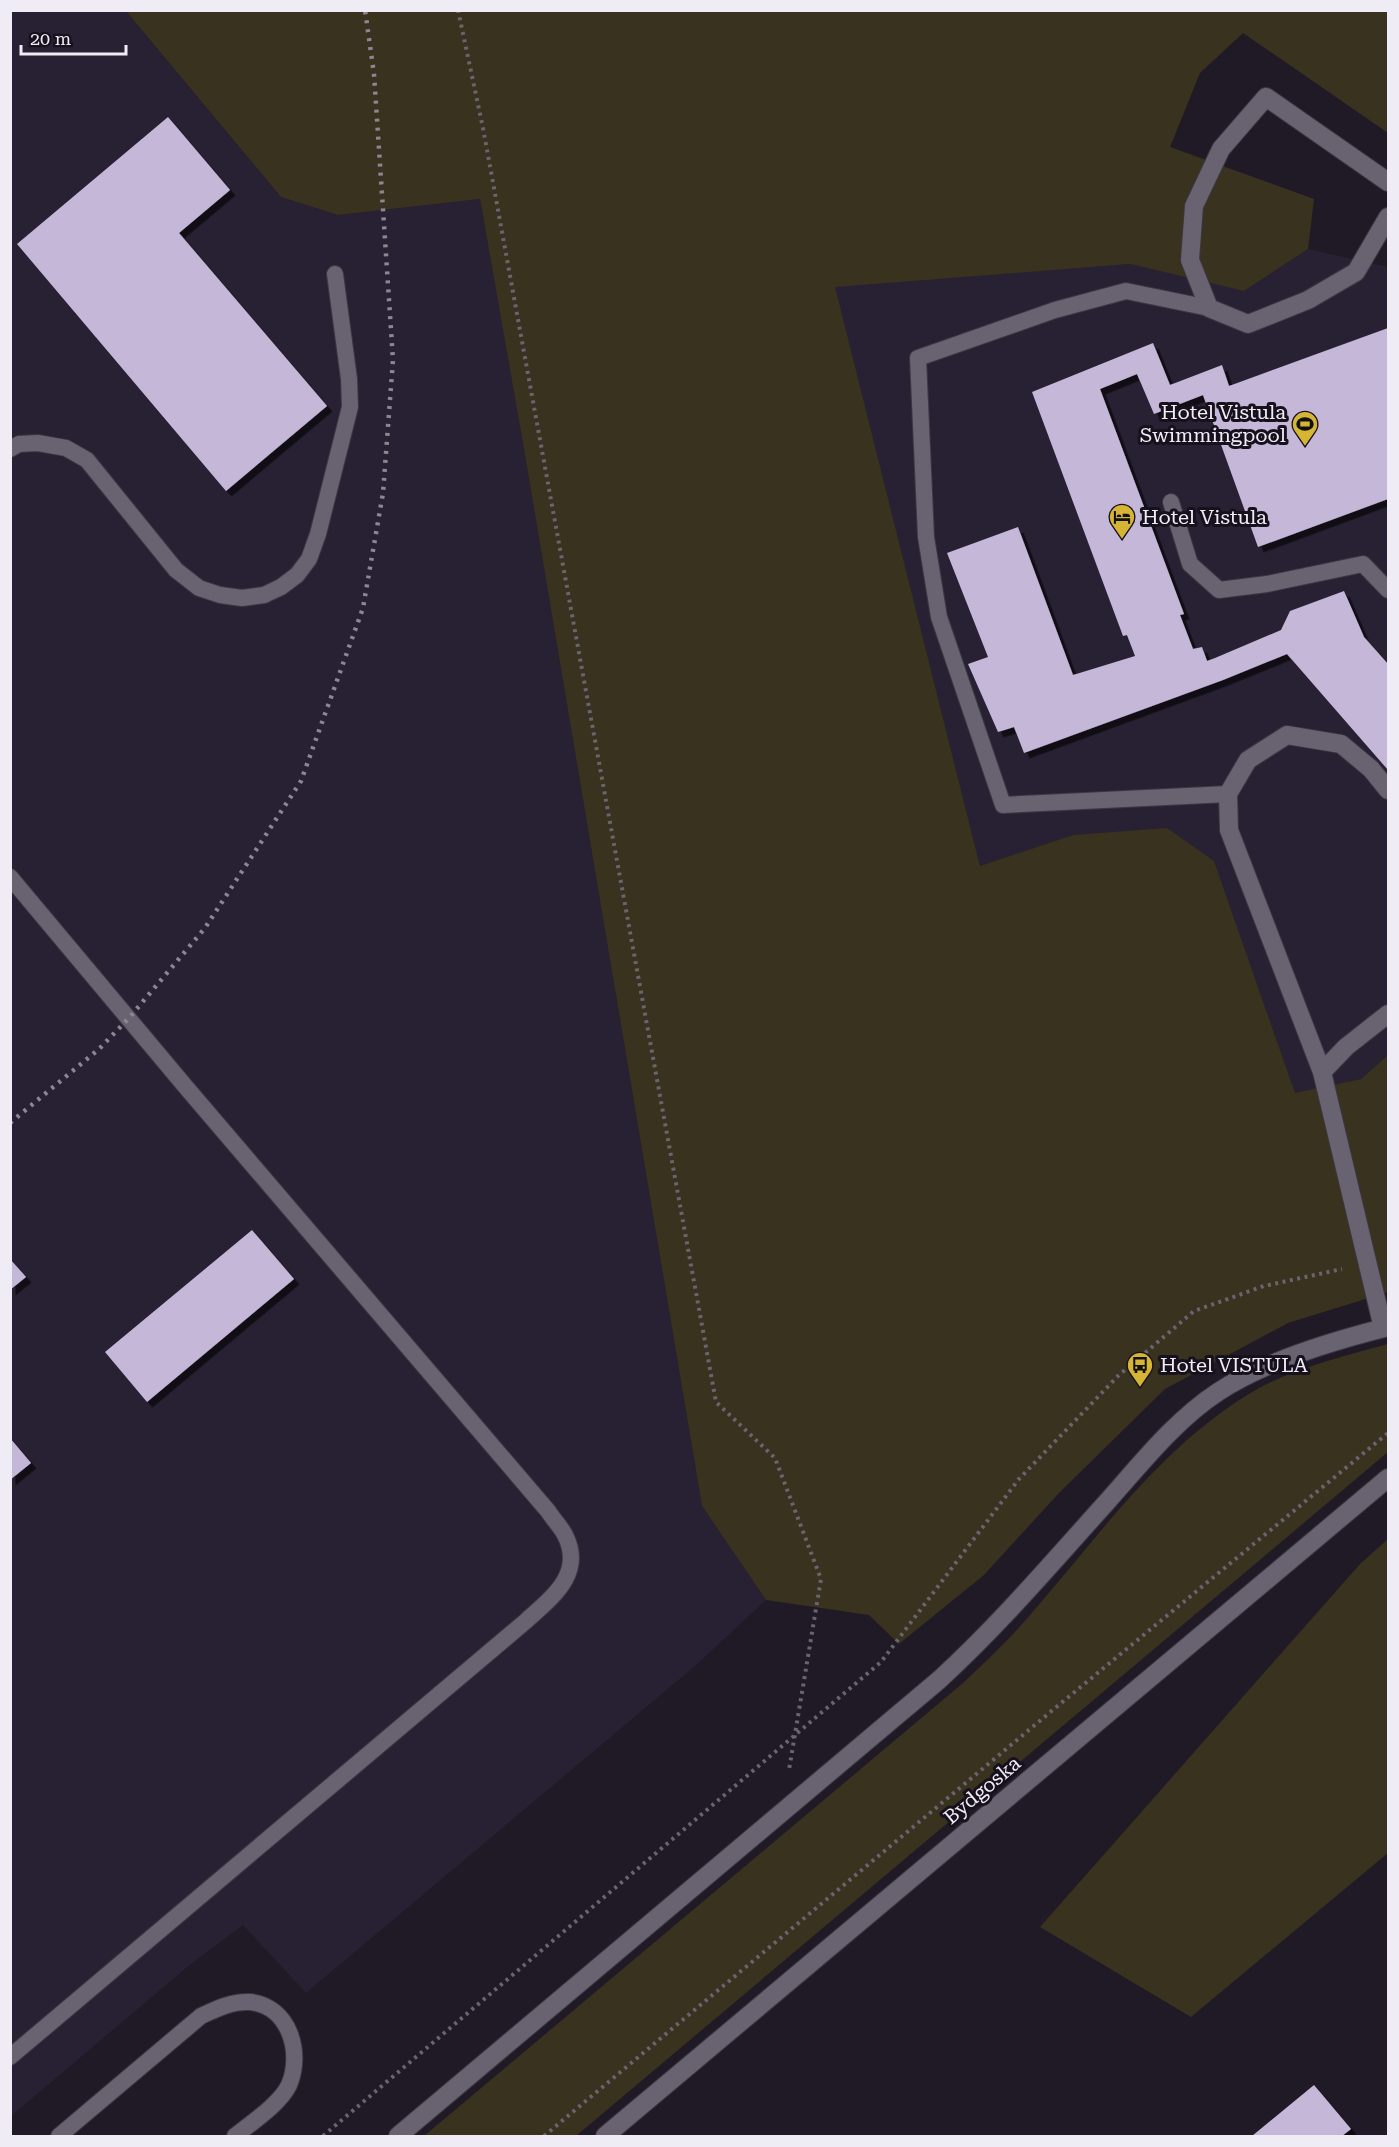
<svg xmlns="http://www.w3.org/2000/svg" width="1399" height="2147" font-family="'Roboto Serif',serif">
	<defs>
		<filter id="shadow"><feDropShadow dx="5.5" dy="5.5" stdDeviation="0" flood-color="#0009"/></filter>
	</defs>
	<rect width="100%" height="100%" fill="#1f1a26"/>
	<path fill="#282133" d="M11,11H126L281,197L339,215L480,199L525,455L702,1506L766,1600L695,1666L306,1993L243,1925L192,1963L11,2116Z
		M1308,249L1388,267V1055L1361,1079L1295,1094L1214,861L1073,835L980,866L834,286L1130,264L1244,291Z"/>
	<path fill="#38321f" d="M126,11H1388V133L1243,33L1200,73L1170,147L1314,199L1308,249L1244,291L1130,264L835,287L980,866L1073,835L1167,828L1214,861L1295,1093L1361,1079L1388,1055V1292L1288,1323L1165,1389L1059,1493L984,1575L899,1644L869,1615L766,1600L702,1506L525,455L480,199L338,215L281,197Z
		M1388,1344V1452L576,2136H424L963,1683C988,1659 1014,1635 1036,1608C1105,1528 1166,1441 1259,1388C1296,1368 1348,1355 1388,1344Z
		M1388,1539V1853L1191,2017L1040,1927L1360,1564Z"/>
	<path fill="#c4b7d8" filter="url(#shadow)" d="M168,117L230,190L179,233L327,406L226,491L17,244Z
		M1388,328V499L1258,547L1203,395L1154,414L1137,374L1100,389L1184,614L1180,615L1193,649L1202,647L1207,661L1215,658L1281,630L1290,611L1344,591L1364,637L1388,664V770L1287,654L1223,680L1024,753L1014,727L998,732L968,664L988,657L947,553L1018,527L1073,675L1135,656L1127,635L1123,636L1032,392L1153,343L1170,385L1222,365L1229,386Z
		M252,1230L294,1279L147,1402L105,1352Z
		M10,1259L26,1277L10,1290Z
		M10,1438L31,1463L10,1480Z
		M1314,2085L1351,2129L1342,2136H1252Z"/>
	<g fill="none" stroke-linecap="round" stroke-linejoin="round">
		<g stroke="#3c3842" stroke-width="18">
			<path id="service" d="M1209,308L1126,291L1055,310L918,358L926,537L939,617L1003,805L1228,794
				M10,449L19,444L38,443L66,448L87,460L176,570L199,588L220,595L242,598L264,595L281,587L297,575L309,559L318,534L350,407L349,379L335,274
				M1171,502L1190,564L1219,590L1267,584L1363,564L1388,590
				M10,877L185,1086L548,1511C553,1519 561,1527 565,1535C585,1574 551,1598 526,1621L10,2057
				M59,2136L201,2016C216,2009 232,2001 250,2002C289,2006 303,2052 289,2085C280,2104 251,2123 235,2136"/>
		</g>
		<g stroke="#3c3842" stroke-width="20">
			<path id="minor" d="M1388,182L1266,97L1221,149L1194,206L1190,260L1209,308L1248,324L1308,300L1356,272L1388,217
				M1322,1072L1346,1047L1388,1014
				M1383,1328L1322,1072L1229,830L1228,794L1248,760L1287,735L1341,744L1371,769L1388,790
				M398,2136L939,1680C999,1625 1051,1564 1105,1504C1140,1465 1174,1421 1218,1392C1263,1362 1336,1340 1388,1327"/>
		</g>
		<g stroke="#3c3842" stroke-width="20">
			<path id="tertiary" d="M605,2136L1388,1478"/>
		</g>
		<path stroke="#69646f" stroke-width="4" stroke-dasharray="3 4.5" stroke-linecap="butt" d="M458,10L483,128L716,1402L775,1458L821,1579L789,1770
			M323,2136L881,1662L1019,1479L1118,1376L1194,1311L1264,1286L1342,1269
			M544,2136L1054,1709L1388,1433"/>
		<use href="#service" stroke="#686271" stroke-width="16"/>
		<use href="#minor" stroke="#686271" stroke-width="18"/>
		<use href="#tertiary" stroke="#686271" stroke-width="18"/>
		<path stroke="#8c8792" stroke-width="4.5" stroke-dasharray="3 6" stroke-linecap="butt" d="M10,1123L99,1049L129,1018L205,928L301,781L363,608L383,493L393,360L374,74L365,10"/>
	</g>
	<defs>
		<g id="stadium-pin" transform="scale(1.35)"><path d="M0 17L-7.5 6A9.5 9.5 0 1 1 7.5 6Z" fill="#d6b534" stroke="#16111d"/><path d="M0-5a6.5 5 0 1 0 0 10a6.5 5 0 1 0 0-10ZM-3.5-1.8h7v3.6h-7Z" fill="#111"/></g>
		<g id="hotel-pin" transform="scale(1.35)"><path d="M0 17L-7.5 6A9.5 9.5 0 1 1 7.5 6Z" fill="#d6b534" stroke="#16111d"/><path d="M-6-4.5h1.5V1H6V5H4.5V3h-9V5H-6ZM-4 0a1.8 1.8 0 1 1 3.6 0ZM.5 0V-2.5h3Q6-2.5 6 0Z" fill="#111"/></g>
		<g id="bus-pin" transform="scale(1.35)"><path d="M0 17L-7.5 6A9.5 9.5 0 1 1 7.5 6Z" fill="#d6b534" stroke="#16111d"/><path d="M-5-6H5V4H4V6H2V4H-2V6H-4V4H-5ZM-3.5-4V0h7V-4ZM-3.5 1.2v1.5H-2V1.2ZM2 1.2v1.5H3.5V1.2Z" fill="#111"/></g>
	</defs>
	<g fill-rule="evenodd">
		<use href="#stadium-pin" x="1305" y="424"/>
		<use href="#hotel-pin" x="1122" y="517"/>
		<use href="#bus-pin" x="1140" y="1365"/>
	</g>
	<g text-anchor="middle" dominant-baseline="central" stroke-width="6" stroke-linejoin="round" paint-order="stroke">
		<g font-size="20" fill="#f0ecf5" stroke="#16111d" text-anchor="start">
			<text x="1286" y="412" text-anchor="end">Hotel Vistula<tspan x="1286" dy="23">Swimmingpool</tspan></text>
			<text x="1142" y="517">Hotel Vistula</text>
			<text x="1160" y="1365">Hotel VISTULA</text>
		</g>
		<g font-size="20" fill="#f0ecf5" stroke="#16111d">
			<text transform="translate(982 1790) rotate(-40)">Bydgoska</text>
		</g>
	</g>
	<rect width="1399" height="2147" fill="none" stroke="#f0ecf5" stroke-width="24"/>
	<path d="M21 45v9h105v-9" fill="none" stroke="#f0ecf5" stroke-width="3"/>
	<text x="30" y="45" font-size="18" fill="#f0ecf5" stroke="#16111d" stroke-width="4.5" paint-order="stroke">20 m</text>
</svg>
